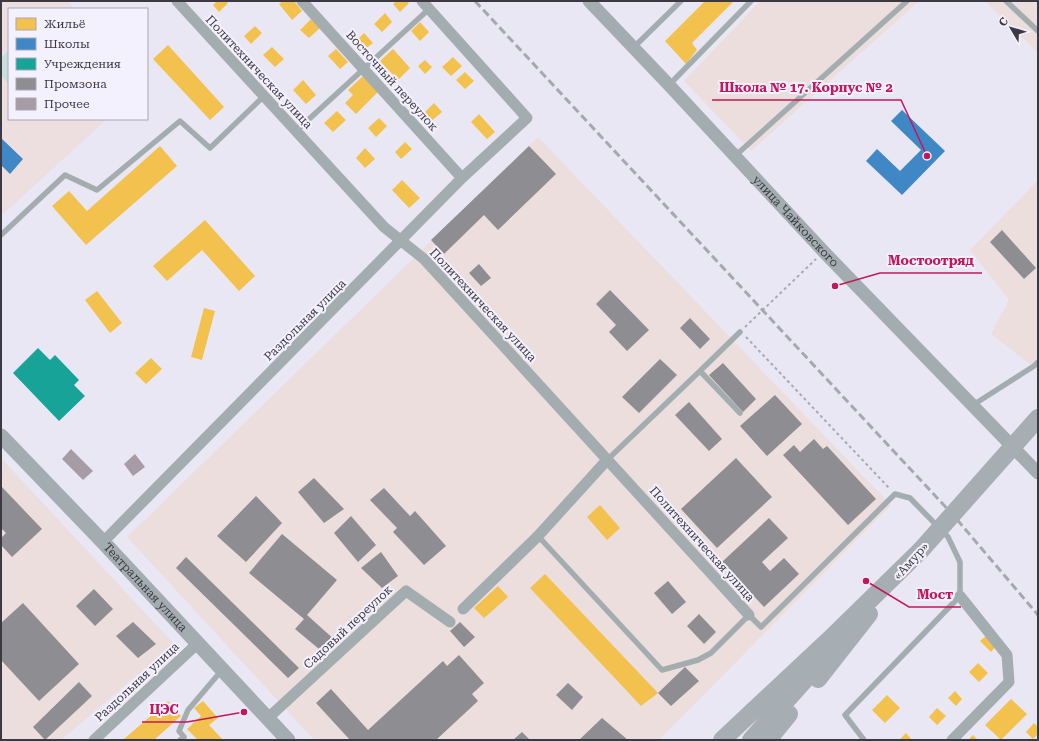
<svg xmlns="http://www.w3.org/2000/svg" width="1039" height="741" font-family="'Roboto Serif',serif">
	<rect width="100%" height="100%" fill="#eae7f4"/>
	<path fill="#ebdedd" d="M760,1H919L751,151L684,81Z
		M985,1H1038V53Z
		M538,137L891,505L659,740H314L127,537Z
		M1038,180V356L1031,365L991,334L1009,300L970,250Z
		M1,458L174,644L61,740H1Z"/>
	<path fill="#eddedf" d="M1,1H67L75,9H9V119H107L1,216Z"/>
	<path fill="#c5e0d8" d="M9,50V84L1,76V58Z"/>
	<path fill="#f2c14e" d="M217,1H226L228,3L219,12L213,5Z
		M283,1H294L302,11L292,20L279,4Z
		M396,1H407L409,3L400,12L393,4Z
		M705,1H734L692,43L697,50L686,64L665,41Z
		M385,13L392,22L382,32L374,24Z
		M311,19L320,28L309,38L300,30Z
		M420,22L429,32L420,41L411,31Z
		M255,26L262,33L251,44L244,36Z
		M364,33L373,43L365,49L357,40Z
		M168,45L224,107L210,120L153,59Z
		M272,47L284,59L275,67L263,55Z
		M336,49L348,62L340,69L328,56Z
		M393,49L410,68L398,80L380,61Z
		M453,57L462,66L451,76L442,67Z
		M425,60L432,67L425,74L418,66Z
		M465,72L474,81L465,89L456,80Z
		M364,75L379,91L356,114L345,103L353,95L348,90Z
		M303,80L316,95L306,104L293,90Z
		M434,103L442,112L429,123L422,115Z
		M337,111L346,120L333,132L324,123Z
		M479,114L495,132L487,139L471,122Z
		M379,118L387,126L376,137L368,128Z
		M405,142L412,149L401,159L395,152Z
		M160,146L177,166L86,245L52,206L69,191L87,211Z
		M365,148L375,159L365,168L356,158Z
		M402,180L420,198L409,208L392,190Z
		M205,220L255,276L239,291L202,250L167,281L153,266Z
		M97,291L122,323L110,333L85,300Z
		M204,308L215,311L202,360L191,357Z
		M151,358L162,369L146,384L135,373Z
		M600,505L620,528L607,540L587,517Z
		M545,574L658,693L641,706L530,588Z
		M498,586L508,597L484,618L474,608Z
		M986,636L996,646L991,652L980,641Z
		M978,663L988,673L979,682L969,672Z
		M955,691L962,699L956,706L948,698Z
		M887,695L900,708L885,723L872,710Z
		M1011,699L1027,714L1001,740L985,725Z
		M168,701L181,716L154,740H125L124,739Z
		M203,701L218,718L209,725L223,740H198L187,729L201,716L194,708Z
		M937,708L946,716L937,725L929,717Z
		M1034,723L1038,727V734L1033,739L1026,732Z
		M906,733L912,740H899Z
		M973,735L978,740H968Z"/>
	<path fill="#3f88c5" d="M902,110L945,151L902,195L866,161L877,149L900,171L921,150L891,121Z
		M1,138L23,159L10,174L1,165Z"/>
	<path fill="#17a398" d="M38,348L50,360L55,355L79,380L74,385L85,396L59,421L13,373Z"/>
	<path fill="#8d8d92" d="M529,146L556,174L498,230L484,215L444,254L431,240Z
		M1002,230L1036,268L1024,279L990,242Z
		M479,264L491,278L481,286L469,273Z
		M610,290L649,330L627,351L609,332L616,325L596,304Z
		M690,318L710,339L700,349L680,328Z
		M660,359L677,375L639,413L622,397Z
		M723,363L756,399L743,412L709,375Z
		M775,395L802,424L767,456L740,426Z
		M689,402L722,439L709,451L675,415Z
		M814,439L823,449L827,446L876,499L848,525L783,455L794,445L800,452Z
		M736,458L772,497L717,548L681,509Z
		M314,478L344,509L324,523L298,492Z
		M1,486L42,529L12,557L1,545V538L6,533L1,528Z
		M384,488L410,516L415,511L446,546L424,565L393,532L397,528L370,500Z
		M256,496L282,523L246,562L217,536Z
		M351,516L376,545L358,562L334,533Z
		M769,518L788,538L762,562L770,571L784,558L799,574L764,607L722,562Z
		M282,534L337,580L307,615L336,641L325,654L295,629L304,619L249,573Z
		M381,552L398,576L382,588L361,568Z
		M186,557L299,668L288,678L176,568Z
		M668,581L686,602L672,614L654,593Z
		M94,589L113,609L95,626L76,606Z
		M23,603L79,664L39,701L1,660V623Z
		M699,614L716,632L704,644L687,626Z
		M133,622L156,644L138,658L116,636Z
		M460,622L475,637L464,647L450,631Z
		M459,655L484,683L472,694L478,701L436,740H350L316,703L331,689L368,730L443,661L447,666Z
		M685,667L699,681L671,706L658,693Z
		M79,682L92,696L45,740L33,727Z
		M568,683L583,697L572,710L556,695Z
		M602,718L628,740H579Z
		M522,732L530,740H513Z"/>
	<path fill="#a79ba5" d="M71,449L93,471L83,480L62,459Z
		M135,454L145,467L133,476L124,464Z"/>
	<g fill="none" stroke-linecap="round" stroke-linejoin="round">
		<path stroke="#a4acaf" stroke-width="2" stroke-dasharray="3 3" stroke-linecap="butt" d="M745,327L816,259
			M746,337L890,489"/>
		<path stroke="#a3adb0" stroke-width="5.5" d="M1006,1L1038,31
			M634,47L681,1
			M669,85L751,1
			M296,131L429,9
			M735,156L907,1
			M1,235L65,175L97,190L180,121L210,148L264,96
			M700,371L740,332
			M973,405L1034,366L1038,362
			M607,460L700,371L740,413
			M538,536L662,670L698,660L711,653L749,615L761,627L895,494L910,498L948,537L960,562V596L845,715L864,740
			M180,740L184,737L179,731L188,710L222,670"/>
		<path stroke="#a3adb0" stroke-width="11" d="M177,1L384,227L424,259L749,615
			M302,1L462,178
			M103,542L462,178L527,118L422,1
			M463,609L538,536L607,460
			M268,718L406,591L450,622
			M94,740L198,643
			M952,740L1009,682L1007,655L960,596"/>
		<path stroke="#a3adb0" stroke-width="13" id="s1" d="M589,1L669,85L824,252L1038,473"/>
		<path stroke="#a3acb0" stroke-width="15" id="s2" d="M1,436L103,542L288,740"/>
		<path stroke="#a6aeb3" stroke-width="18" d="M818,679L869,614
			M722,740L832,637L921,550
			M751,740L820,663
			M768,740L789,714"/>
		<path stroke="#a3a9ae" stroke-width="3" stroke-dasharray="8 4" stroke-linecap="butt" d="M475,1L954,516L1038,615"/>
		<path stroke="#a6aeb3" stroke-width="18" d="M921,550L1038,418"/>
	</g>
	<g text-anchor="middle" dominant-baseline="central" stroke-width="4" stroke-linejoin="round" paint-order="stroke">
		<g font-size="12" fill="#3c3943" stroke="#f4f1ff">
			<text transform="translate(259 72) rotate(47)">Политехническая улица</text>
			<text transform="translate(392 81) rotate(48)">Восточный переулок</text>
			<text stroke="none"><textPath href="#s1" startOffset="302">улица Чайковского</textPath></text>
			<text transform="translate(483 305) rotate(47)">Политехническая улица</text>
			<text transform="translate(305 320) rotate(-45)">Раздольная улица</text>
			<text transform="translate(702 544) rotate(48)">Политехническая улица</text>
			<text transform="translate(911 561) rotate(-48)">«Амур»</text>
			<text stroke="none"><textPath href="#s2" startOffset="209">Театральная улица</textPath></text>
			<text transform="translate(348 627) rotate(-43)">Садовый переулок</text>
			<text transform="translate(137 682) rotate(-43)">Раздольная улица</text>
		</g>
	</g>
	<path fill="none" stroke="#c2185b" stroke-width="1.5" d="M927 156L901 100H712M835 286L880 273H982M866 581L909 607H961M244 712L187 722H142"/>
	<g fill="#c2185b" stroke="#f4f1ff" stroke-width="1.5">
		<circle cx="927" cy="156" r="4"/>
		<circle cx="835" cy="286" r="4"/>
		<circle cx="866" cy="581" r="4"/>
		<circle cx="244" cy="712" r="4"/>
	</g>
	<g font-size="13" text-anchor="middle" font-weight="bold" fill="#c2185b" stroke="#f4f1ff" stroke-width="4" stroke-linejoin="round" paint-order="stroke">
		<text x="806" y="92">Школа № 17. Корпус № 2</text>
		<text x="931" y="265">Мостоотряд</text>
		<text x="935" y="599">Мост</text>
		<text x="164" y="714">ЦЭС</text>
	</g>
	<rect width="1039" height="741" fill="none" stroke="#3c3943" stroke-width="4"/>
	<rect x="8" y="8" width="140" height="112" fill="#f4f1ff" stroke="#aaa7b4"/>
	<rect x="16" y="18" width="20" height="12" fill="#f2c14e" stroke="#aaa7b4"/>
	<text x="44" y="28" font-size="12" fill="#3c3943">Жильё</text>
	<rect x="16" y="38" width="20" height="12" fill="#3f88c5" stroke="#aaa7b4"/>
	<text x="44" y="48" font-size="12" fill="#3c3943">Школы</text>
	<rect x="16" y="58" width="20" height="12" fill="#17a398" stroke="#aaa7b4"/>
	<text x="44" y="68" font-size="12" fill="#3c3943">Учреждения</text>
	<rect x="16" y="78" width="20" height="12" fill="#8d8d92" stroke="#aaa7b4"/>
	<text x="44" y="88" font-size="12" fill="#3c3943">Промзона</text>
	<rect x="16" y="98" width="20" height="12" fill="#a79ba5" stroke="#aaa7b4"/>
	<text x="44" y="108" font-size="12" fill="#3c3943">Прочее</text>
	<g transform="translate(1011 28) rotate(308)" stroke="#f4f1ff" stroke-width="3" paint-order="stroke">
	<path d="M0-3L7 15L0 10L-7 15Z" fill="#3c3943"/>
	<text y="-6" font-size="11" font-weight="bold" text-anchor="middle" fill="#3c3943">С</text>
	</g>
</svg>
